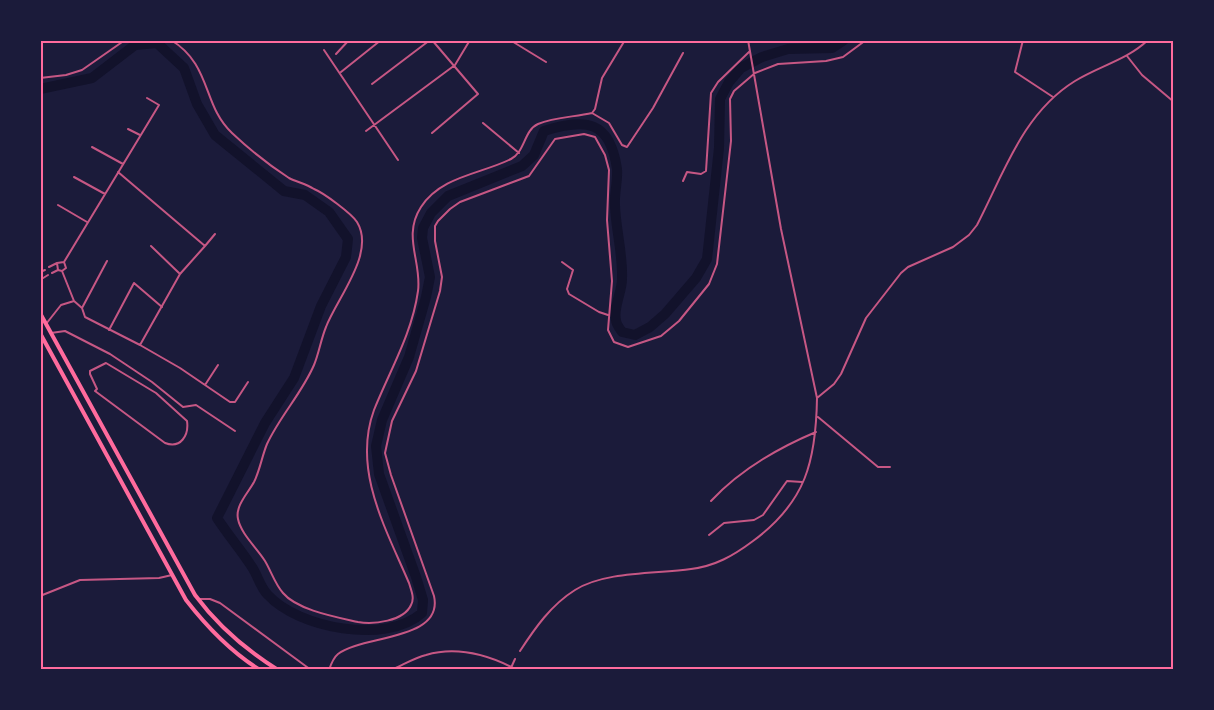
<svg xmlns="http://www.w3.org/2000/svg" width="1214" height="710" font-family="'Work Sans',sans-serif">
	<rect width="100%" height="100%" fill="#1b1b3a"/>
	<g fill="none" stroke-linecap="round" stroke-linejoin="round">
		<path stroke="#12122b" stroke-width="10" d="M40,89L92,78L135,45L157,43L184,68L197,104L215,135L284,191L305,195L329,212L348,239L346,257L321,306L294,378L265,423L217,518C228,535 241,550 252,567C258,576 260,587 268,595C298,628 386,645 422,613L423,600L416,577L379,474L376,446L382,420L409,357L426,297L430,277L422,238L423,228L431,213L448,196L522,166L534,155L544,131C586,118 610,120 617,169C618,181 614,194 615,206C616,231 623,254 622,279C622,292 613,308 616,320C616,324 620,329 622,332L635,335L650,327L665,314L696,278L707,259L719,148L720,99L729,82L741,68L762,57L788,49L832,48L844,40"/>
		<path stroke="#c65784" stroke-width="2" d="M171,40C212,65 202,105 232,133C250,150 269,165 289,178C297,182 306,184 314,189C324,193 352,214 357,222C376,253 337,298 326,327C321,339 319,353 314,365C302,393 280,416 267,444C262,456 260,470 254,482C248,493 235,506 238,519C241,534 257,548 265,561C271,571 275,584 283,593C297,610 336,617 358,622C373,625 404,621 411,605C415,598 411,590 409,583C386,529 352,470 374,410C390,370 412,334 418,291C422,262 402,236 421,207C441,176 481,174 511,159C525,152 524,130 538,124C554,117 575,117 592,113L595,109L602,78L625,40
			M510,40L546,62
			M1023,40L1015,72L1053,97
			M324,50L398,160
			M336,54L349,40
			M1127,56L1142,75L1174,102
			M341,72L381,40
			M40,78L66,75L82,70L125,40
			M372,84L430,40
			M592,113L609,123L622,145L627,147L653,108L683,53
			M483,123L519,153
			M128,129L140,135
			M366,131L455,65L470,40
			M432,133L478,94L432,40
			M92,147L123,164
			M118,172L205,246L180,274L140,345
			M74,177L105,194
			M683,181L687,172L701,174L706,171L711,93L718,82L750,51
			M58,205L87,222
			M151,246L179,273
			M205,246L215,234
			M64,262L57,263L58,270L62,271L66,268L64,262L159,105L147,98
			M562,262L573,270L567,289L569,294L599,312L608,315
			M49,267L57,263
			M62,271L74,301L82,308L85,317L140,345L180,368L230,402H235L248,382
			M40,272L45,270
			M52,273L58,270
			M40,280L48,275
			M82,308L107,261
			M46,324L61,305L74,301
			M109,330L134,283L162,307
			M51,333L65,331L110,354L152,382L183,407L196,405L235,431
			M106,363L156,393L187,421C189,435 181,449 165,443L95,391L97,389L90,374V371Z
			M205,385L218,365
			M817,398L834,384L841,374L866,318L901,273L908,267L953,247L969,235L977,225C1004,173 1023,113 1075,81C1099,66 1127,60 1148,40
			M818,417L878,467H890
			M711,501C739,471 778,448 816,432
			M709,535L724,523L754,520L763,515L787,481L802,482
			M40,596L80,580L159,578L172,575
			M198,599H210L220,603L311,670
			M520,651C535,628 551,605 575,590C605,571 656,574 691,569C715,566 733,556 753,541C806,502 816,461 817,398L781,229L748,40
			M329,670C331,664 333,658 338,654C362,635 444,641 434,596L391,475L385,453L392,421L416,371L440,291L442,277L435,241V226L438,221L450,209L460,202L529,176L555,139L584,134L595,137L605,155L609,170L607,220L612,281L608,330L614,342L628,347L661,336L679,321L709,284L717,264L731,141L730,99L734,91L755,73L778,64L826,61L843,57L866,40
			M391,670C403,665 414,658 426,655C457,646 489,655 517,670
			M510,670L515,659"/>
		<path stroke="#ff6b9d" stroke-width="4" d="M40,313L195,595C218,626 246,650 278,670
			M40,333L186,600C207,627 231,652 260,670"/>
	</g>
	<rect width="1214" height="710" fill="none" stroke="#1b1b3a" stroke-width="84"/>
	<rect x="42" y="42" width="1130" height="626" fill="none" stroke="#ff6b9d" stroke-width="2"/>
</svg>
